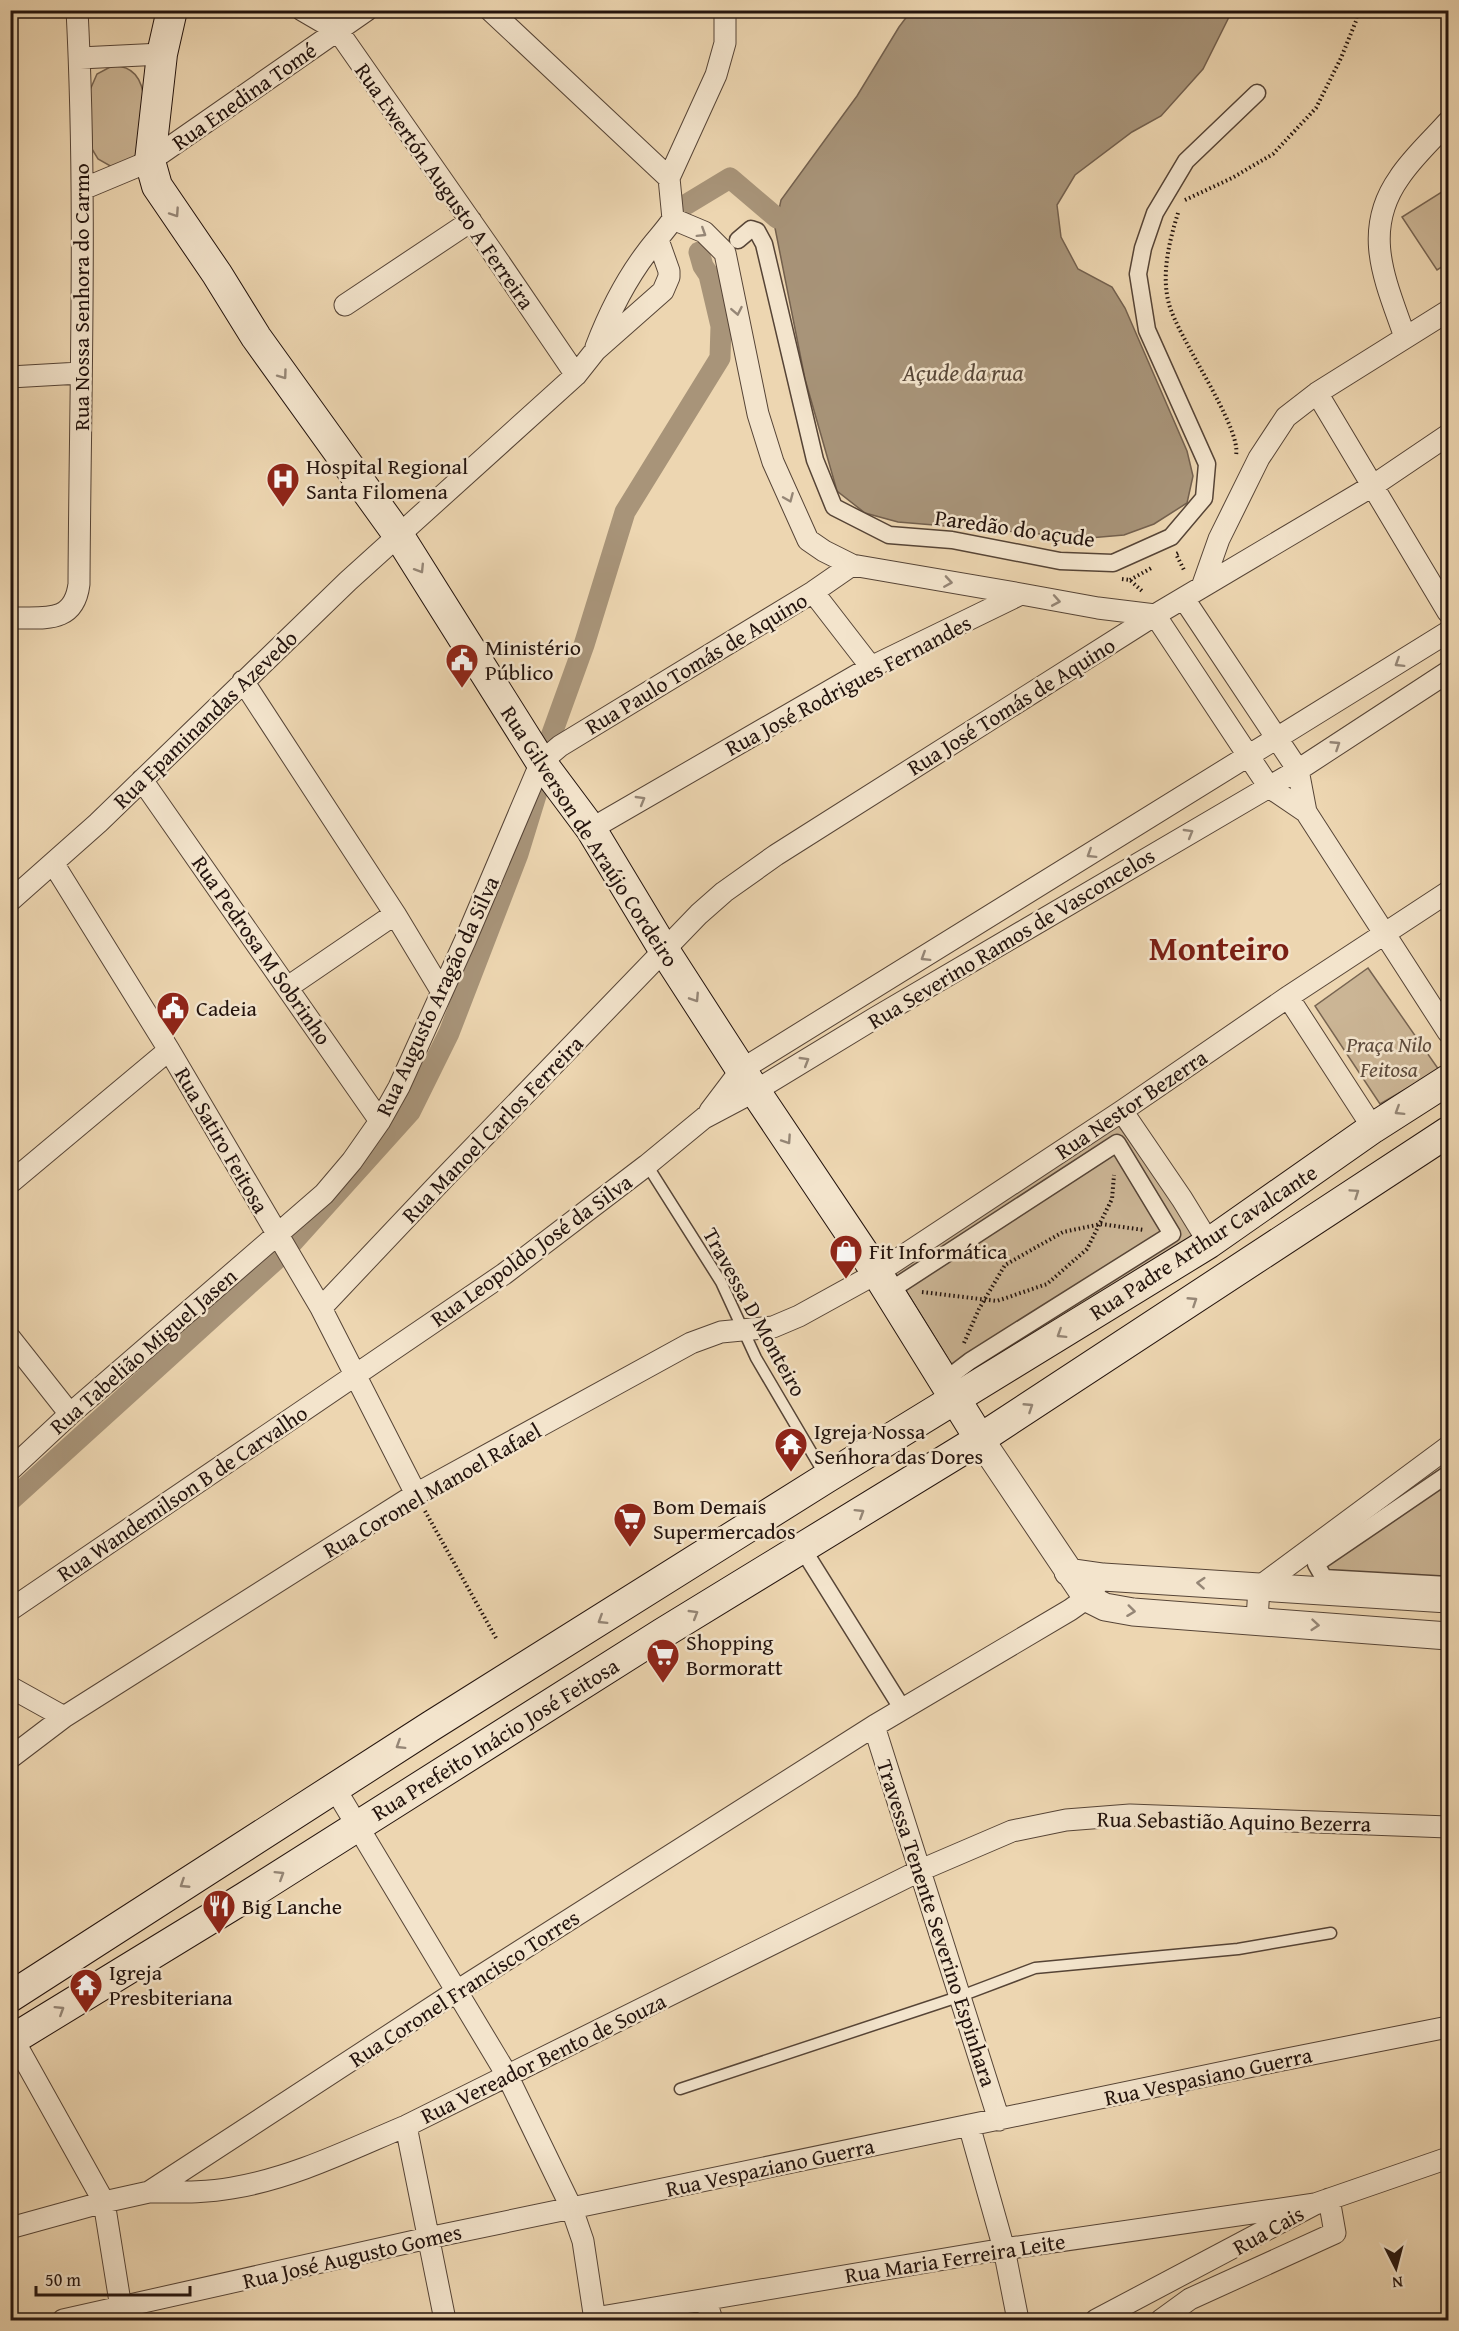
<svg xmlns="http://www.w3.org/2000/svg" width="1459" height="2331" font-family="'Gentium Book Plus',serif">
	<rect width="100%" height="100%" fill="#edd6b1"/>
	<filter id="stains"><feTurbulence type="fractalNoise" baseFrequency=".00333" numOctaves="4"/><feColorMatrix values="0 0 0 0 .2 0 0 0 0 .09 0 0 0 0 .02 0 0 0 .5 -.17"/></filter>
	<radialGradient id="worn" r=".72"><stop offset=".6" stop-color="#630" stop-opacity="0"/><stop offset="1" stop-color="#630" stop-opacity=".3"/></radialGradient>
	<path fill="#cbb595" stroke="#776451" stroke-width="1.5" d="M112,66C157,64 144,129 137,157L112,167L98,159L92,149L90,90L97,74Z
		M1448,188V263L1437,270L1402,217Z
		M1368,968L1439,1070L1380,1104L1315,1006Z
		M1118,1125L1197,1234L956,1389L886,1274Z
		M1448,1474V1585L1324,1578L1316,1564Z"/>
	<path fill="#a89479" stroke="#73604e" stroke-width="1.5" d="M911,11H1232L1203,69L1161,116L1132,132L1075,175L1057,205L1061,237L1078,269L1112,287L1125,308L1187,451L1193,476L1187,503L1154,524L1124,535L1089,538L898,522L865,513L837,491L805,379L775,228L781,200L857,96L899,27Z"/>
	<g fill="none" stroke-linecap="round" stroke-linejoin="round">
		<path stroke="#a89479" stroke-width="21" d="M687,204L730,178L777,218
			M550,739L584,645L625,512L720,358L721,326L709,275L703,266L699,252
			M292,1243L410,1112L449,1033L518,854L538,789
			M10,1501L279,1257"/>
		<g stroke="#564436" stroke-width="13">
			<path id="service" d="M647,1165L721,1282L756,1358L826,1477
				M680,2089L961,1996L1035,1968L1238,1949L1331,1933"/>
		</g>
		<g stroke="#564436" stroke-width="19">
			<path id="pedestrian" d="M738,240L751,229L757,231L764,244L815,460L834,507L889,535L952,540L1060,561L1113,563L1171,537L1204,498L1207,464L1147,330L1138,274L1143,248L1155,213L1186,161L1257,93
				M1117,1143L1172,1234L970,1361L949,1377L894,1288Z
				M1448,1474L1316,1564L1324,1578L1448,1585
				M802,1548L902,1708"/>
		</g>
		<g stroke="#564436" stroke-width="23">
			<path id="minor" d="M302,10L338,31L493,253L576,375
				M490,10L669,178
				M80,58L162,54
				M83,189L150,161L367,10
				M673,219L704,232L725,253L758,414L773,462L808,540L824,551L852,565L1021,594
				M345,305L471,221
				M1405,337C1386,282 1361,232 1399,178C1412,158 1432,140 1448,122
				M596,347C609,313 625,281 647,252C655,241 665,231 673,219L669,178L716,75L725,43V10
				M10,377L80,373
				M1317,393L1448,612
				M1202,587L1219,539L1259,458L1286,417L1317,393L1448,311
				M813,592L871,667
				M1184,599L1298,770L1306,812L1448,1032
				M1155,615L1269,787L1306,812
				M10,618C43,617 74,625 79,584C80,393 87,201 77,10
				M243,681L395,914L442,992
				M142,780L380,1121
				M591,829L871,667L1021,594L1098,608L1155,615
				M53,863L169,1050L321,1308L416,1494
				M10,901L98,823L348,581L576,375L595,351L663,291L669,277V271L658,240
				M288,987L395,914
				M1288,997L1373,1128
				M710,1111L741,1070L1448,632
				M1122,1111L1182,1199L1209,1243
				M10,1183L169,1050
				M321,1308L445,1177L699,914L724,892L776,855L1155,615L1374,485L1448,435
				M10,1338L70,1414
				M10,1470L70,1414L324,1194L352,1161L380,1121L399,1087L465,941L541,762L560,746L813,592L852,565
				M10,1610L504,1274L647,1165L704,1118L755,1091L875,1018L1298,770L1448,672
				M1257,1620L1259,1587L1448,1447
				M10,1687L64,1717
				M874,1726L999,2120
				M10,1758L64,1717L416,1494L691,1343L721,1332L773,1327L799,1316L877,1273L1122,1111L1288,997L1448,892
				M334,1787L507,2075L572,2209L583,2241L595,2320
				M13,2039L104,2202L121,2308
				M969,2125L1004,2249L1018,2320
				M406,2126L445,2320
				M149,2192C177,2192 205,2193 232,2188C293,2178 349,2150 406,2126L921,1870L1012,1831L1066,1820L1130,1815L1448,1827
				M10,2228L104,2202L149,2192L457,1991L874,1726L1070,1610L1087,1598L1096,1586
				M706,2301L712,2320
				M595,2318L1004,2249L1315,2204
				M63,2320L428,2238L1277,2061L1448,2027
				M1096,2320L1315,2204L1448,2158
				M1161,2320L1190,2299L1335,2233L1329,2199"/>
		</g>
		<g stroke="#564436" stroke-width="29">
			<path id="tertiary" d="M980,1439L1087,1598L1105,1607L1133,1612L1448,1636
				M1068,1572L1103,1577L1448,1599"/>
		</g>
		<g stroke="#23130d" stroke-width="32">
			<path id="secondary" d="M172,10L162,54L150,161L157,186L217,274L256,337L399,536L541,762L591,829L664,950L755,1091L877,1273L980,1439
				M10,1997L431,1726L826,1478L1209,1243L1373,1128L1448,1080
				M10,2041L244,1898L663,1633L980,1439L1448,1132"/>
		</g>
		<path stroke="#23130d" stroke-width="4" stroke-dasharray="1.5 3" stroke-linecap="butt" d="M1185,200L1232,178L1273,154L1316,108L1341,58L1356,21L1357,10
			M1178,213C1169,242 1161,275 1169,304C1178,338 1242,428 1236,455
			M1178,553L1176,554L1185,572
			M1122,579L1130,580L1143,592
			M1130,580L1153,567
			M922,1292L997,1301L1047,1284L1087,1249L1112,1199L1114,1175
			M964,1343L979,1309L1005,1265L1063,1232L1101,1224L1144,1230
			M425,1511L496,1638"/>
		<use href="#service" stroke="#f3e4cc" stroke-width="10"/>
		<use href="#pedestrian" stroke="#f3e4cc" stroke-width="16"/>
		<use href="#minor" stroke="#f3e4cc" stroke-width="21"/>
		<use href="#tertiary" stroke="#f3e4cc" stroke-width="27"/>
		<use href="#secondary" stroke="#f3e4cc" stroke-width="30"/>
	</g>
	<defs><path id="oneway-chevron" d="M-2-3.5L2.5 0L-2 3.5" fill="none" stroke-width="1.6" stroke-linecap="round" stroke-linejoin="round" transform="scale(1.5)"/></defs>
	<g stroke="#958676">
		<use href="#oneway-chevron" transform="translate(175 213) rotate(56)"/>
		<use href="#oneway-chevron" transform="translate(702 233) rotate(32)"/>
		<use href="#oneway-chevron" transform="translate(737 311) rotate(79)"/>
		<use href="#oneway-chevron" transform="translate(283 375) rotate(54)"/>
		<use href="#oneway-chevron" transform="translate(789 498) rotate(67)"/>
		<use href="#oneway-chevron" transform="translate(420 569) rotate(58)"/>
		<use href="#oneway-chevron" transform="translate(948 582) rotate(9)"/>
		<use href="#oneway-chevron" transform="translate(1056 601) rotate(10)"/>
		<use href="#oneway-chevron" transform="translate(1399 663) rotate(148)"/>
		<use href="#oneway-chevron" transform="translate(1336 745) rotate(-33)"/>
		<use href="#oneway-chevron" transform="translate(641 800) rotate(-30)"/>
		<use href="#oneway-chevron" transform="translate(1189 833) rotate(-30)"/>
		<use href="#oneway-chevron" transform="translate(1091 854) rotate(148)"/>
		<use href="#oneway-chevron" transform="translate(925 957) rotate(148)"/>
		<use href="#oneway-chevron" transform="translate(695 998) rotate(57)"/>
		<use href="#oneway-chevron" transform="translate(805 1061) rotate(-31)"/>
		<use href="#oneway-chevron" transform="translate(1399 1111) rotate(148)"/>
		<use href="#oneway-chevron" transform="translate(787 1140) rotate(56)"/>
		<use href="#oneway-chevron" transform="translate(1355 1193) rotate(-34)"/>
		<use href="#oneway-chevron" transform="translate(1193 1301) rotate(-33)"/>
		<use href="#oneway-chevron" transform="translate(1061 1334) rotate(148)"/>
		<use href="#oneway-chevron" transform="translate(1029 1407) rotate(-33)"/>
		<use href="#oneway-chevron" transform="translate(860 1513) rotate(-32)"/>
		<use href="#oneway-chevron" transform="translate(1201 1583) rotate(-176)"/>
		<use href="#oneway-chevron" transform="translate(1131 1611) rotate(7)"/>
		<use href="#oneway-chevron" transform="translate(694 1614) rotate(-31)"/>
		<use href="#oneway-chevron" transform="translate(602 1620) rotate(148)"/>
		<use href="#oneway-chevron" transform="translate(1315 1625) rotate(5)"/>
		<use href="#oneway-chevron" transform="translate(400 1745) rotate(148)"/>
		<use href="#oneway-chevron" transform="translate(280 1875) rotate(-32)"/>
		<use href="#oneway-chevron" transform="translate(184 1884) rotate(147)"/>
		<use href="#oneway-chevron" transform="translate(60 2010) rotate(-32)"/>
	</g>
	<defs>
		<g id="hospital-pin" transform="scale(1.725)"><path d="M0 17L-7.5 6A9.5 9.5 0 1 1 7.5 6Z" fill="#8f2418" stroke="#f3e4cc"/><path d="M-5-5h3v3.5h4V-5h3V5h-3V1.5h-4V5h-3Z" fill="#fff"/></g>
		<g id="civic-pin" transform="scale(1.725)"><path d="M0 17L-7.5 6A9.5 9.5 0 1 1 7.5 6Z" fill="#8f2418" stroke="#f3e4cc"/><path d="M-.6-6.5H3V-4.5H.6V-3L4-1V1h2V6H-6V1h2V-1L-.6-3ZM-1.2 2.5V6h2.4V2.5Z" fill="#fff"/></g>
		<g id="shop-pin" transform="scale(1.725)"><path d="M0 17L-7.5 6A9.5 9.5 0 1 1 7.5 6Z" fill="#8f2418" stroke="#f3e4cc"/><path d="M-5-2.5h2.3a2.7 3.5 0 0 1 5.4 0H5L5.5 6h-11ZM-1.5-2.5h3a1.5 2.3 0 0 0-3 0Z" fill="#fff"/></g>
		<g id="temple-pin" transform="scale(1.725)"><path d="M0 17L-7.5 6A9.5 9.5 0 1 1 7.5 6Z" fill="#8f2418" stroke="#f3e4cc"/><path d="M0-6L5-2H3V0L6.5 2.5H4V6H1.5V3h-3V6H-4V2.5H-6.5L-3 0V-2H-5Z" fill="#fff"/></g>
		<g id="supermarket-pin" transform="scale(1.725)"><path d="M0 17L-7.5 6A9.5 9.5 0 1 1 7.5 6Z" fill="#8f2418" stroke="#f3e4cc"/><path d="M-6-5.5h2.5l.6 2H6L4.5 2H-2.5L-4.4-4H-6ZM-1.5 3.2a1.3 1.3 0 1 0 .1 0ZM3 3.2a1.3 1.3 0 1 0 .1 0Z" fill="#fff"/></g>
		<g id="restaurant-pin" transform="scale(1.725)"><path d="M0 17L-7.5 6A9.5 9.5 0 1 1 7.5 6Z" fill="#8f2418" stroke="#f3e4cc"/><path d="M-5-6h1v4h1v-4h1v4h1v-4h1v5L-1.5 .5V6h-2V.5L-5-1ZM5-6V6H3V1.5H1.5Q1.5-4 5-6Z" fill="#fff"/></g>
	</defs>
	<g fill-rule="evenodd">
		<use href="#hospital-pin" x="283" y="479"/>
		<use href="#civic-pin" x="462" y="660"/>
		<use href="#civic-pin" x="173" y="1008"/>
		<use href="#shop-pin" x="846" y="1251"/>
		<use href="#temple-pin" x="791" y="1444"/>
		<use href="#supermarket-pin" x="630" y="1519"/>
		<use href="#supermarket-pin" x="663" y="1655"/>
		<use href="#restaurant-pin" x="219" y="1906"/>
		<use href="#temple-pin" x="86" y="1985"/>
	</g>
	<g text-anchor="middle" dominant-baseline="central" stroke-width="5" stroke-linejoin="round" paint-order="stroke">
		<g font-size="22" fill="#23130d" stroke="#f3e4cc">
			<text transform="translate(244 96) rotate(-35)">Rua Enedina Tomé</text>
			<text transform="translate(445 186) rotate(55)">Rua Ewertón Augusto A Ferreira</text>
			<text transform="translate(81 297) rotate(-90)">Rua Nossa Senhora do Carmo</text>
			<text transform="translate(1015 528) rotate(8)">Paredão do açude</text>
			<text transform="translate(696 663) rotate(-31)">Rua Paulo Tomás de Aquino</text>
			<text transform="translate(848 685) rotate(-28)">Rua José Rodrigues Fernandes</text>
			<text transform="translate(1011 706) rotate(-32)">Rua José Tomás de Aquino</text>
			<text transform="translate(205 719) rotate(-44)">Rua Epaminandas Azevedo</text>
			<text transform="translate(590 836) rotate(57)">Rua Gilverson de Araújo Cordeiro</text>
			<text transform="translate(1011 938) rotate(-31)">Rua Severino Ramos de Vasconcelos</text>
			<text transform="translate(262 950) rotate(55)">Rua Pedrosa M Sobrinho</text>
			<text transform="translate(437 996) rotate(-65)">Rua Augusto Aragão da Silva</text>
			<text transform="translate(1131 1104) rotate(-34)">Rua Nestor Bezerra</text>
			<text transform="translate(492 1129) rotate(-46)">Rua Manoel Carlos Ferreira</text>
			<text transform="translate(222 1140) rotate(60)">Rua Satiro Feitosa</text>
			<text transform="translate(1203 1242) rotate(-33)">Rua Padre Arthur Cavalcante</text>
			<text transform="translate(531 1250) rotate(-36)">Rua Leopoldo José da Silva</text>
			<text transform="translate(755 1312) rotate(61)">Travessa D Monteiro</text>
			<text transform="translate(143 1351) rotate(-41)">Rua Tabelião Miguel Jasen</text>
			<text transform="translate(432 1490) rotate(-30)">Rua Coronel Manoel Rafael</text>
			<text transform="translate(182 1493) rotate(-34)">Rua Wandemilson B de Carvalho</text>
			<text transform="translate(495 1739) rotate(-32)">Rua Prefeito Inácio José Feitosa</text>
			<text transform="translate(1234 1821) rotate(1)">Rua Sebastião Aquino Bezerra</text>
			<text transform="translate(937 1923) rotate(72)">Travessa Tenente Severino Espinhara</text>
			<text transform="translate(464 1988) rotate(-33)">Rua Coronel Francisco Torres</text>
			<text transform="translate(543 2058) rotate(-26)">Rua Vereador Bento de Souza</text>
			<text transform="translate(1208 2076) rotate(-12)">Rua Vespasiano Guerra</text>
			<text transform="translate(770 2167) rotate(-12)">Rua Vespaziano Guerra</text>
			<text transform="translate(1268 2230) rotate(-29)">Rua Cais</text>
			<text transform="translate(352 2256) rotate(-13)">Rua José Augusto Gomes</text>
			<text transform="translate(955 2258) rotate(-9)">Rua Maria Ferreira Leite</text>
		</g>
		<g font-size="22" fill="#23130d" stroke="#f3e4cc" text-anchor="start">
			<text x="306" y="466">Hospital Regional<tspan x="306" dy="25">Santa Filomena</tspan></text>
			<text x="485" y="647">Ministério<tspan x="485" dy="25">Público</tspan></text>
			<text x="196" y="1008">Cadeia</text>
			<text x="869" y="1251">Fit Informática</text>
			<text x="814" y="1431">Igreja Nossa<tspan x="814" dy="25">Senhora das Dores</tspan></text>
			<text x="653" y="1506">Bom Demais<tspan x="653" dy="25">Supermercados</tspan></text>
			<text x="686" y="1642">Shopping<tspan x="686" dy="25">Bormoratt</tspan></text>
			<text x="242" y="1906">Big Lanche</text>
			<text x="109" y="1972">Igreja<tspan x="109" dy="25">Presbiteriana</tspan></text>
		</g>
		<g font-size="22" font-style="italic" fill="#5e4c3d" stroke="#f3e4cc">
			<text x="1389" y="1044">Praça Nilo<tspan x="1389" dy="25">Feitosa</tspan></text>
		</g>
		<g font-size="24" font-style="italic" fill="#584738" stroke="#f3e4cc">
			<text x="963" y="372">Açude da rua</text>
		</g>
		<g font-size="34" font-weight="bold" fill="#7a1f14" stroke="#f3e4cc">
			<text x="1219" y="947">Monteiro</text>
		</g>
	</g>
	<rect width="1459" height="2331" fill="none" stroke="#edd6b1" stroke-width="36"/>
	<rect x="12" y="12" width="1435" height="2307" fill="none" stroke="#23130d" stroke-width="3"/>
	<rect x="18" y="18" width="1423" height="2295" fill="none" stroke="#23130d" stroke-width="1.5"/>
	<g transform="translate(1396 2268) rotate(174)" stroke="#f3e4cc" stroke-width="4.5" paint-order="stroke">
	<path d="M0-4.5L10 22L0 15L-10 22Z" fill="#23130d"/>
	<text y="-9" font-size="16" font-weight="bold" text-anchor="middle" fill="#23130d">N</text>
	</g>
	<path d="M36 2286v9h154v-9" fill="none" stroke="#23130d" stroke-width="3"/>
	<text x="45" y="2286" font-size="18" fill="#23130d" stroke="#f3e4cc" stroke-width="4.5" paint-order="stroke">50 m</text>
	<rect width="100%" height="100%" filter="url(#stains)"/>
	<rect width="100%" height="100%" fill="url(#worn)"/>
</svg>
